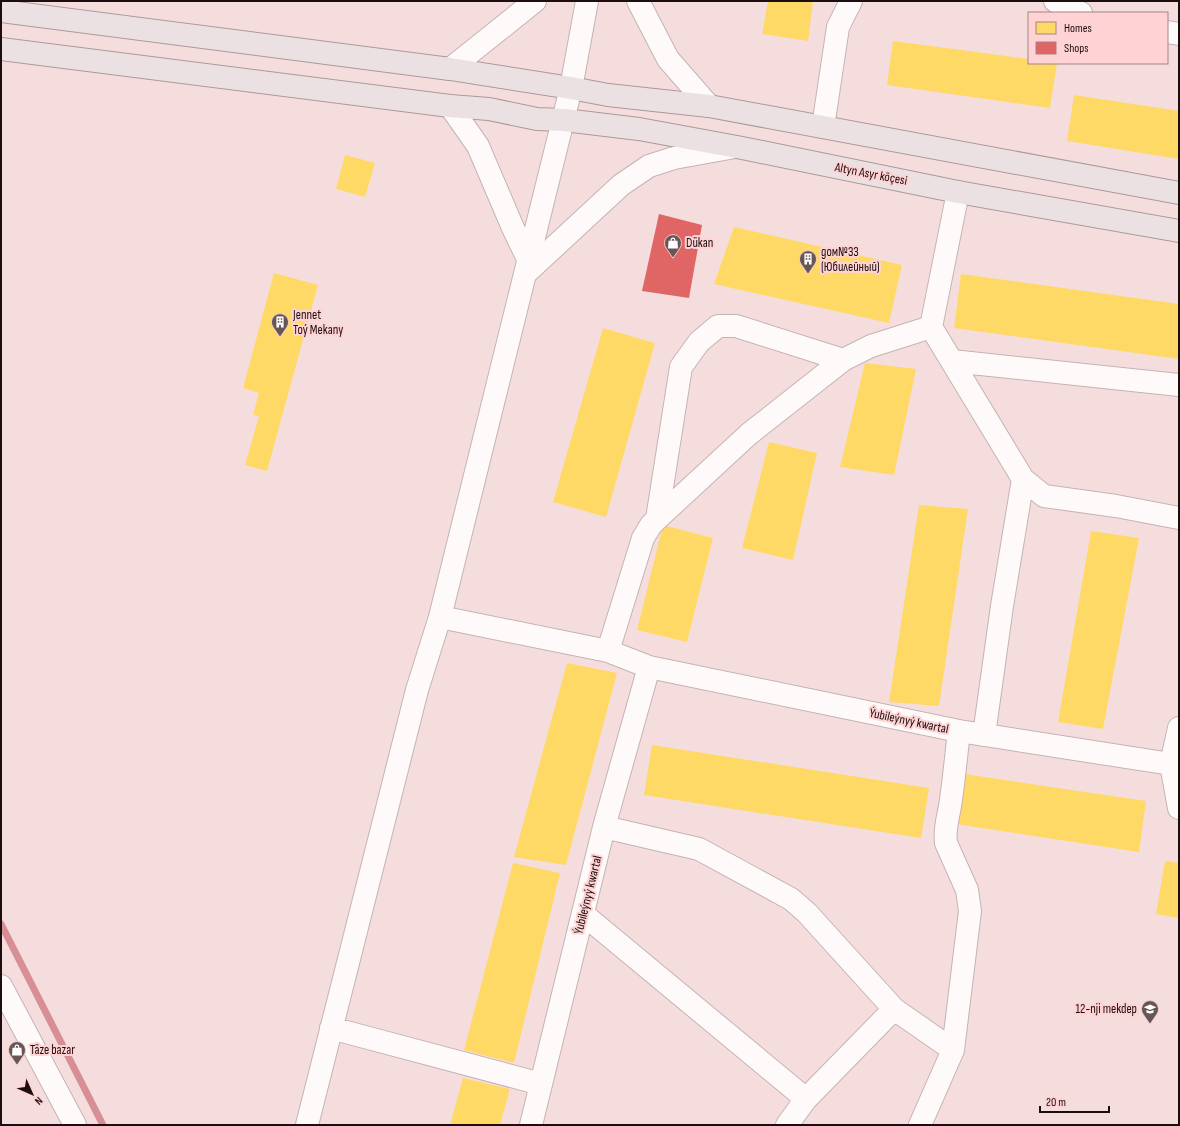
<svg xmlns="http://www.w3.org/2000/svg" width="1180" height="1126" font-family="'Sofia Sans Condensed',sans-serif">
	<rect width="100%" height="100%" fill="#f5ddde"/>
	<path fill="#ffd966" d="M768,1H813L808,41L762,34Z
		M893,41L1029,59V63H1057L1050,108L887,85Z
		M1074,95L1179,111V159L1067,141Z
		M345,155L375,163L365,197L336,189Z
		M734,227L902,265L889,323L714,284Z
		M274,273L318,285L267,471L245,465L259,416L253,415L259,393L243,388Z
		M961,274L1179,304V359L954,328Z
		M603,328L655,343L606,517L553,502Z
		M865,363L916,369L894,475L840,467Z
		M769,442L817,453L793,560L742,548Z
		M919,505L968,509L939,706L889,702Z
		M663,525L713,538L687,642L637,630Z
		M1091,531L1139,538L1103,729L1058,722Z
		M567,663L617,673L566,865L514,857Z
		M652,745L929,788L921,838L644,795Z
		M958,773L1146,801L1139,852L949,823Z
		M1165,861L1179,863V918L1156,914Z
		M513,863L560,873L514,1063L464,1050Z
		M463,1078L510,1089L500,1125H450Z"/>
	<path fill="#e06666" d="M659,214L702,225L689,298L642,291Z"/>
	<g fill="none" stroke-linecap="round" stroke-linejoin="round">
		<path stroke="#d78e94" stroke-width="7" d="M1,924L103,1125"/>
		<g stroke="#c5b3b4" stroke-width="24">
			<path id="minor" d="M638,1L668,59L709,106
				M1055,1L1081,13
				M1167,32L1179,34
				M450,69L535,1
				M450,106L478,146L513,228L528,259
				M823,127L838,27L851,1
				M525,274L621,185L649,166L674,158L735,147
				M931,327L1023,479L1044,496L1116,506L1179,518
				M952,361L1179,385
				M657,519L681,367L699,342L718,326H736L843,360
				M440,617L608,651L649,667L959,731L1171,764
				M608,651L643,538L651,525L657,519L749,434L843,360L871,346L931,327L958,192
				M1179,728L1171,764L1179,808
				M984,735L1002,606L1023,479
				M604,827L699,849L791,899L807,913L894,1009L953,1050L970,911L967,890L946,843C944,830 948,818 950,806C954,781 956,756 959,731
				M583,914L806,1099
				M1,986L75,1125
				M331,1028L541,1084
				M307,1125L417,690L440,617L571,88L587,1
				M531,1125L604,827L649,667
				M787,1125L806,1099L894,1009
				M920,1125L953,1050"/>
		</g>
		<g stroke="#ad9899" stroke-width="24">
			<path id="major" d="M1,11L450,69L571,88L608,95L709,106L1179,193
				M1,49L450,106L489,109L537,119L564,120L639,129L737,147L958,192L1179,231"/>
		</g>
		<use href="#minor" stroke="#fefafa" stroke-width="22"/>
		<use href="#major" stroke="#ebe1e2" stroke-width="22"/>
	</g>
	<defs>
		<g id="shop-pin" transform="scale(0.9)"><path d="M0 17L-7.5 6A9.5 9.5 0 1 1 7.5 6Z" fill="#685657" stroke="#ffd3d4"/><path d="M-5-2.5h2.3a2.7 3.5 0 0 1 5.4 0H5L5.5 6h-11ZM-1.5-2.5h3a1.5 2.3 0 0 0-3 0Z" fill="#fff"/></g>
		<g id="building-pin" transform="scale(0.9)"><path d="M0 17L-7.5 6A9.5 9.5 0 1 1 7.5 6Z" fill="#685657" stroke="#ffd3d4"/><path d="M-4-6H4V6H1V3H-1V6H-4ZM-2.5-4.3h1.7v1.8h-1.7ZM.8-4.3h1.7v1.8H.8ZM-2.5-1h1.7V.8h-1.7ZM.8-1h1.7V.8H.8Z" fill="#fff"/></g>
		<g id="school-pin" transform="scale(0.9)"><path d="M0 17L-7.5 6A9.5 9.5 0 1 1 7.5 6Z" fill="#685657" stroke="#ffd3d4"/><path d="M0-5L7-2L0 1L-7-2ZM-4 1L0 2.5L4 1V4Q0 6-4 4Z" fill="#fff"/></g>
	</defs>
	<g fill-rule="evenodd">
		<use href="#shop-pin" x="673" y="243"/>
		<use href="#building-pin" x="808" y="259"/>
		<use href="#building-pin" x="280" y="322"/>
		<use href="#school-pin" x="1150" y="1009"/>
		<use href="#shop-pin" x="17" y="1050"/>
	</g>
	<g text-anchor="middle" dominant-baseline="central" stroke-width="4" stroke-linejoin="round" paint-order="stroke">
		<g font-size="13" fill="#1c0e0f" stroke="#ffd3d4">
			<text transform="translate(871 174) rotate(11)">Altyn Asyr köçesi</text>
			<text transform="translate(909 721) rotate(12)">Ýubileýnyý kwartal</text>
			<text transform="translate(588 895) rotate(-76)">Ýubileýnyý kwartal</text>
		</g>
		<g font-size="13" fill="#1c0e0f" stroke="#ffd3d4" text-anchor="start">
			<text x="686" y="243">Dükan</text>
			<text x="821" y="252">дом№33<tspan x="821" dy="15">(Юбилейный)</tspan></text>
			<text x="293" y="315">Jennet<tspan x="293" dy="15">Toý Mekany</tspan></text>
			<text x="1137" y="1009" text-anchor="end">12-nji mekdep</text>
			<text x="30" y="1050">Täze bazar</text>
		</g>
	</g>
	<rect width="1180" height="1126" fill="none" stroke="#1c0e0f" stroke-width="4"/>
	<rect x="1028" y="12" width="140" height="52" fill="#ffd3d4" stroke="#a48485"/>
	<rect x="1036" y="22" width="20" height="12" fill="#ffd966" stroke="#a48485"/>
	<text x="1064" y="32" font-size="12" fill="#1c0e0f">Homes</text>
	<rect x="1036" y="42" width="20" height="12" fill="#e06666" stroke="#a48485"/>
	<text x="1064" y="52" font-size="12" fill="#1c0e0f">Shops</text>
	<g transform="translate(32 1094) rotate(135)" stroke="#ffd3d4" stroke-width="3" paint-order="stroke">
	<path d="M0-3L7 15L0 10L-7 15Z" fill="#1c0e0f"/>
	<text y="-6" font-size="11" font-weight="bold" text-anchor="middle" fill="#1c0e0f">N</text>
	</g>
	<path d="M1040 1106v6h69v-6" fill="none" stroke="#1c0e0f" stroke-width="2"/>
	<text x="1046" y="1106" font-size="12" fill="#1c0e0f" stroke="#ffd3d4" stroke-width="3" paint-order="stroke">20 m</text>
</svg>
